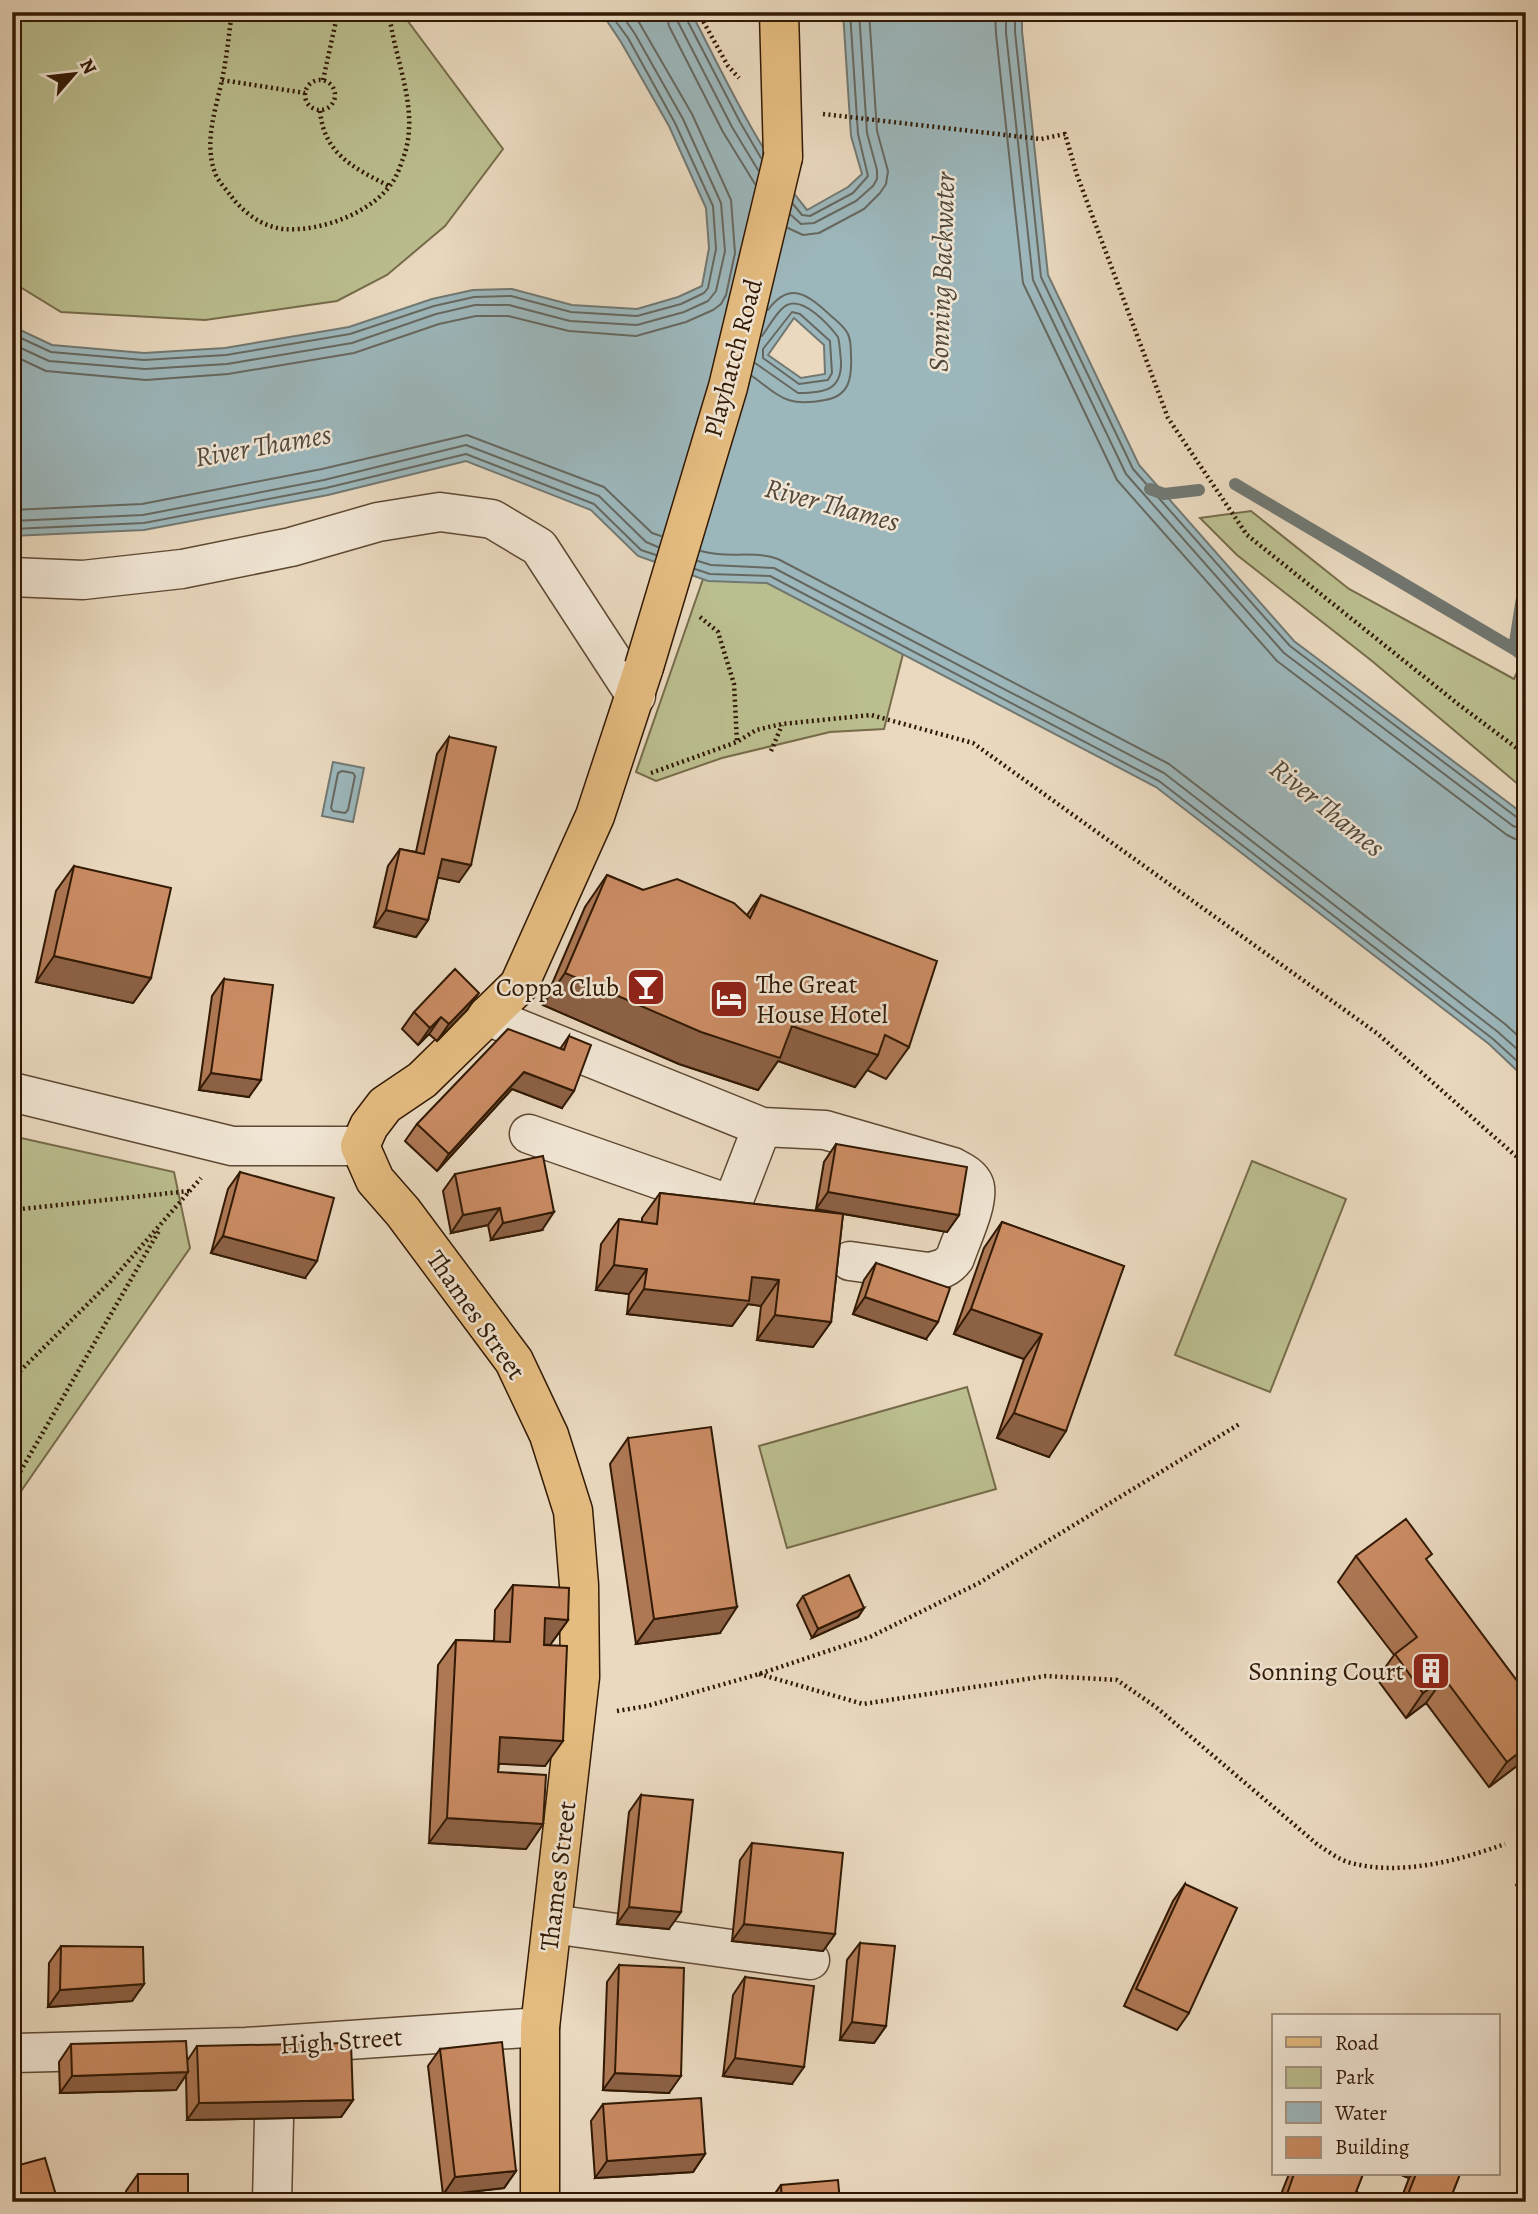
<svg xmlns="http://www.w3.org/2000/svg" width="1538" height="2214" font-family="Alegreya,serif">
	<rect width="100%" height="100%" fill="#ead9bf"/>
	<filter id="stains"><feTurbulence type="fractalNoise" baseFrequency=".00286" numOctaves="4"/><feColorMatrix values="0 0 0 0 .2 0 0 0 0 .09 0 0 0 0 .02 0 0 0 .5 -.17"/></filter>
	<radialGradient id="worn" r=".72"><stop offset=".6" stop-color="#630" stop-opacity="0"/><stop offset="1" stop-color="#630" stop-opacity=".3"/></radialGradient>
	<path fill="#bbbe8f" stroke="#766c4a" stroke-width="2" d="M12,12H401L503,149L445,226L387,275L337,301L205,320L61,312L12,282Z
		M1251,511L1349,589L1514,679L1526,652V791L1372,661L1237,555L1200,518Z
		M703,579L767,582L903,654L884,729L830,732L722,758L656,781L636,772Z
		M12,1136L174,1172L190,1248L12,1504Z
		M1252,1161L1346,1199L1270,1392L1175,1355Z
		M967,1387L996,1489L787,1548L759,1446Z"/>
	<path fill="#9cb7bc" stroke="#717872" stroke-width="2" fill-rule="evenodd" d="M601,12H691C726,80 758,150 807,210L848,187L862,174L851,136L843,12H1022V31L1048,275L1139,465L1294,641L1526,816V1079L1489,1044L1156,787L767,583L708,581L638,556L591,510L466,461L328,495L144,530L12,536V326L52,345L144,353L225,348L349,327L432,299L473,290L512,289L572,305L637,309L678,297L702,286L709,248L706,208L669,126L621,42ZM794,318L824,345L825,374L801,378L768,355Z
		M333,762L364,768L353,822L322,816Z"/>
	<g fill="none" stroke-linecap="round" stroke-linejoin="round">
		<path stroke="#666860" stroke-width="2" d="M666,12L669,26L723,132L755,184
			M677,12L678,22L732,127L758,170
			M685,12L686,18L740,122L761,158
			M995,12L996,34L1023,283L1117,480L1277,661L1507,835L1515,839L1526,840
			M1006,12V33L1033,280L1126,474L1284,653L1513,826L1526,830
			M1015,12V32L1041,277L1133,469L1290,646L1519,819L1526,821
			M793,204L802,215L810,216L853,193L868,176L858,134L850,12
			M791,215L801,224L814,223L856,201L873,186L877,179V170L867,133L859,12
			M788,228L803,235L819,233L864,209L880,193L886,184L888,171L877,131L869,12
			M792,312L800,314L830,341L832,373L828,380L799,384L763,358V349Z
			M12,334L51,352L144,360L226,355L350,334L434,306L474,297L511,296L571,312L637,316L681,304L704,293L708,288L716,249L713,206L675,123L628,38L609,12
			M12,344L49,361L145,369L227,364L352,343L436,314L475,305H509L570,321L637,325L684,312L708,301L716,291L725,251L721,203L683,119L635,34L620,12
			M12,355L46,371L146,380L228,374L354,353L439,324L476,316H508L569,331L636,336L686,322L713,310L721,304L726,295L735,253L731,200L692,114L633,12
			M755,363L798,393C825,393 842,390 841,361C840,353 840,345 838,337C829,325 804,297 787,305C777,310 769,327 762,336
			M752,376C782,398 787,407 825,400C850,396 852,377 851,355C851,348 851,341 848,334C844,326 836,320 830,315C808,295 790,280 768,310
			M12,510L142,504L322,469L467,435L604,487L652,533L661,536
			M12,521L143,515L324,480L466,445L599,496L646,542L658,547
			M12,529L144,523L326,488L466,454L594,504L641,550L656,555
			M701,551C726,559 754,550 778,559L1169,764L1505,1024L1526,1043
			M698,561L711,565L774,568L1164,773L1498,1032L1526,1057
			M695,569L710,574L770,576L1159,781L1493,1039L1526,1069
			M342,771L353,773L355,776L348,810L345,813L333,811L331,808L338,773Z"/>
		<path stroke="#717872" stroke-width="12" d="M1235,484L1514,649L1526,658
			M1150,489L1164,494L1199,490
			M1514,649L1526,572"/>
		<g stroke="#5f4933" stroke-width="41">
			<path id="minor" d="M12,577L83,580L182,569L291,547L378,522L440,512L492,519L539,547L636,696
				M487,1016L762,1127L732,1205L529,1134
				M12,1092L232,1146H360
				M762,1127L825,1130L953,1167C960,1171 970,1175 974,1184C981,1199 960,1242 955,1258C948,1268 940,1270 928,1272L850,1261
				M552,1924L810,1960
				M15,2053L246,2047L540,2027
				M272,2202L274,2119"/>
		</g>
		<g stroke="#311904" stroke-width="41">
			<path id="major" d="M779,12L783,157
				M540,2202V2027L580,1677L579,1585L573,1511L549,1435L514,1361L403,1212L375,1180L360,1146L369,1126L385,1105L422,1080L519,985L595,816L644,667"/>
		</g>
		<path stroke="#311904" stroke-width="4.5" stroke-dasharray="2 3.5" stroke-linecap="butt" d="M232,12C229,33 227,55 223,75C217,106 204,138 214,170C216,179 225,188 231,196C243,212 262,227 284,229C321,232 376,212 395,178C399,171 402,161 405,153C419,106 394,59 389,12
			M698,12L728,66L739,78
			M305 95a15 15 0 1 1 30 0a15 15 0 1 1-30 0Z
			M222,80L305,93
			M323,80L338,12
			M320,111C324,154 354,168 389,186
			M823,114L1041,139L1065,134L1077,175L1168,418L1247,535L1458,704L1526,755
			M700,617L718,632L734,684L737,742
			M771,751L782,725
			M651,773L737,742L756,730L782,724L871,715L973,743L1378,1034L1526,1165
			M12,1210L189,1191
			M12,1379L111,1281L201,1178
			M12,1486L160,1229
			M759,1674L863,1704L1046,1676L1117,1680L1156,1707L1318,1845C1328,1851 1339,1860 1351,1863C1401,1876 1457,1861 1505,1844
			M617,1711L647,1706L759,1674L870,1637L979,1583L1241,1423"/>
		<use href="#minor" stroke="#f1e6d5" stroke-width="38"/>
		<use href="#major" stroke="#e5bc80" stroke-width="38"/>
		<g stroke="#311904" stroke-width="41" stroke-linecap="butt">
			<path id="major-bridge" d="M644,667L728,387L783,157"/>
		</g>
		<use href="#major-bridge" stroke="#e5bc80" stroke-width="38"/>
	</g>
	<path fill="#ae7855" stroke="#311904" stroke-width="2" d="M449,737L459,882L438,877L428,920L416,937L374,927L388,866L400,849L416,852L437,754Z
		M74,866L151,978L133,1003L36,982L56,891Z
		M607,875L643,890L747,915L761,895L909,1047L886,1079L867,1070L855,1087L778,1061L758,1090L679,1064L543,1005L585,907Z
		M224,979L249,1097L199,1090L212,996Z
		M467,1010L437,1041L429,1034L418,1045L402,1029L414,1012Z
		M569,1036L562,1108L512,1089L437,1171L405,1141L417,1124L560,1049Z
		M836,1144L959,1215L947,1232L843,1214L831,1322L813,1347L757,1340L761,1306L748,1304L732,1326L627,1314L629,1294L596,1290L601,1244L619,1219L642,1222V1218L660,1193L833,1213L816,1209L824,1162Z
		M240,1172L305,1278L211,1253L228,1189Z
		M455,1174L542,1230L491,1240L488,1225L451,1233L443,1191Z
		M1002,1222L1124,1266L1049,1457L997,1438L1024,1359L954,1334L984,1248Z
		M876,1263L926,1339L853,1314L864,1280Z
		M628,1438L720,1633L636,1644L610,1464Z
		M1356,1556L1427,1561L1526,1693V1759L1489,1787L1426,1703L1406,1718L1377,1679L1394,1655L1338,1582Z
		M513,1585L568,1620L550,1645L544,1644L545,1766L499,1763L498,1772L543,1824L526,1849L429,1843L438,1665L456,1640L494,1641L495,1610Z
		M803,1596L864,1608L858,1617L812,1638L797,1605Z
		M641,1795L669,1929L617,1924L629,1812Z
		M752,1843L835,1934L823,1951L732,1941L740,1860Z
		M1526,1871V1899L1516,1885Z
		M1185,1884L1189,2013L1177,2030L1124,2006L1173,1901Z
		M860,1943L886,2026L874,2043L840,2040L847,1960Z
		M61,1946L144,1984L132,2001L48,2007L49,1963Z
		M619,1965L669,2093L603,2090L607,1982Z
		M745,1977L792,2084L723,2076L733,1995Z
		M71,2044L187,2061L197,2046L353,2100L341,2117L187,2120L186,2075L176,2090L60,2093L59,2062Z
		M440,2049L516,2171L504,2188L443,2195L428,2066Z
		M603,2104L705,2154L693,2172L595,2178L591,2121Z
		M138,2174L188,2202H126V2191Z
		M1289,2174H1363L1356,2192L1382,2202H1278Z
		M1399,2174H1460L1449,2202H1400L1409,2178Z
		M781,2185L840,2202H769Z"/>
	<path fill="#8d6145" stroke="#311904" stroke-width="2" d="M442,859L471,865L459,882L430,876Z
		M386,910L428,920L416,937L374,927Z
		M54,956L151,978L133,1003L36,982Z
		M565,973L792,1026L878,1055L855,1087L778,1061L758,1090L679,1064L543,1005Z
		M479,993L467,1010L437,1041L449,1024Z
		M441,1017L429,1034L418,1045L430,1028Z
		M524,1072L574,1091L562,1108L512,1089L437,1171L449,1154Z
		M211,1073L261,1080L249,1097L199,1090Z
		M828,1192L959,1215L947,1232L816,1209Z
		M500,1208L488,1225L451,1233L463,1215Z
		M554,1212L542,1230L491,1240L503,1223Z
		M223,1236L317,1261L305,1278L211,1253Z
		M614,1265L647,1269L629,1294L596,1290Z
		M752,1277L779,1280L761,1306L748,1304L732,1326L627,1314L644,1289Z
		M865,1297L938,1322L926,1339L853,1314Z
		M971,1309L1042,1334L1024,1359L954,1334Z
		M775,1315L831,1322L813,1347L757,1340Z
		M1014,1413L1066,1431L1049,1457L997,1438Z
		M737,1607L720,1633L636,1644L654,1619Z
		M864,1608L858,1617L812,1638L818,1629Z
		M545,1618L568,1620L550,1645L528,1643Z
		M1444,1678L1426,1703L1406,1718L1423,1693Z
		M500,1737L563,1741L545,1766L482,1763Z
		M1526,1747V1759L1489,1787L1507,1762Z
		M447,1818L543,1824L526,1849L429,1843Z
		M629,1907L681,1912L669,1929L617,1924Z
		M744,1924L835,1934L823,1951L732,1941Z
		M144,1984L132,2001L48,2007L60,1990Z
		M852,2022L886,2026L874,2043L840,2040Z
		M735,2058L804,2067L792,2084L723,2076Z
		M188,2072L176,2090L60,2093L72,2076Z
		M615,2073L681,2076L669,2093L603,2090Z
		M353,2100L341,2117L187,2120L199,2103Z
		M705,2154L693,2172L595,2178L607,2161Z
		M516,2171L504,2188L443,2195L455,2177Z
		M1399,2174H1412L1409,2178Z
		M1286,2197L1297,2202H1283Z"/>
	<path fill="#ca8b63" stroke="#311904" stroke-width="2" d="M449,737L496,747L471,865L442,859L428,920L386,910L400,849L424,854Z
		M74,866L171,888L151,978L54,956Z
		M607,875L643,890L677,879L734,903L750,918L761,895L937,961L909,1047L885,1035L878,1055L792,1026L780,1058L701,1032L565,973Z
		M455,969L479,993L449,1024L441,1017L430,1028L414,1012Z
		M224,979L273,985L261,1080L211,1073Z
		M508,1029L564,1050L569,1036L591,1045L574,1091L524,1072L449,1154L417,1124Z
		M836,1144L967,1167L959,1215L828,1192Z
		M543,1156L554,1212L503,1223L500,1208L463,1215L455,1174Z
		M240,1172L334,1198L317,1261L223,1236Z
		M660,1193L843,1214L831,1322L775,1315L779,1280L752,1277L749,1301L644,1289L647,1269L614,1265L619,1219L657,1224Z
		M1002,1222L1124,1266L1066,1431L1014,1413L1042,1334L971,1309Z
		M876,1263L950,1288L938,1322L865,1297Z
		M711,1427L737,1607L654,1619L628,1438Z
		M1406,1519L1432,1554L1426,1559L1526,1693V1747L1507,1762L1444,1678L1423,1693L1395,1654L1417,1637L1356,1556Z
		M849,1575L864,1608L818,1629L803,1596Z
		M513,1585L569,1588L568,1620L545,1618L544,1645L567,1646L563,1741L500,1737L498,1772L546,1775L543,1824L447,1818L456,1640L510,1642Z
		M641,1795L693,1800L681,1912L629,1907Z
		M752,1843L843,1853L835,1934L744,1924Z
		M1185,1884L1237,1908L1189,2013L1136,1989Z
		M860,1943L895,1946L886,2026L852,2022Z
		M61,1946L143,1947L144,1984L60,1990Z
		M619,1965L684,1968L681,2076L615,2073Z
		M745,1977L814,1986L804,2067L735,2058Z
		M186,2041L188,2072L72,2076L71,2044Z
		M502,2042L516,2171L455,2177L440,2049Z
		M351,2043L353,2100L199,2103L197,2046Z
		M701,2098L705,2154L607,2161L603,2104Z
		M45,2158L58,2202H12V2167Z
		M138,2174H188V2202H138Z
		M1294,2174H1363L1356,2192L1382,2202H1297L1286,2197Z
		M1416,2174H1460L1449,2202H1405Z
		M838,2180L840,2202H782L781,2185Z"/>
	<defs>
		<g id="bar-square" transform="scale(2.0125)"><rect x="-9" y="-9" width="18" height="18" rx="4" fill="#8f2418" stroke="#f1e6d5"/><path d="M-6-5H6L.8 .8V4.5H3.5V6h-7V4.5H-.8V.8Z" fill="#fff"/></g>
		<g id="hotel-square" transform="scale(2.0125)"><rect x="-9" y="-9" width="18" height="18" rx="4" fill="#8f2418" stroke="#f1e6d5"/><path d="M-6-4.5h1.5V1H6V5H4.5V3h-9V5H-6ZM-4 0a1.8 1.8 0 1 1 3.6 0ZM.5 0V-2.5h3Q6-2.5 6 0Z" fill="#fff"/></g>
		<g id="building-square" transform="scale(2.0125)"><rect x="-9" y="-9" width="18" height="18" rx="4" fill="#8f2418" stroke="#f1e6d5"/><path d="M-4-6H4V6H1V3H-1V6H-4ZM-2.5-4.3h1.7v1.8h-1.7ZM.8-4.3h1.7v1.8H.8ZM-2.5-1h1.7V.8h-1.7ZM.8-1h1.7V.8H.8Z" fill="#fff"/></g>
	</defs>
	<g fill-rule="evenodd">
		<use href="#bar-square" x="646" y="987"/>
		<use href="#hotel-square" x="729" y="999"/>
		<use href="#building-square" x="1431" y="1671"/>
	</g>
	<g text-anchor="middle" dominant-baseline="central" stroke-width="5" stroke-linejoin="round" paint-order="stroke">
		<g font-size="26" fill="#311904" stroke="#f1e6d5">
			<text transform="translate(733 358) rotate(-75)">Playhatch Road</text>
			<text transform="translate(476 1315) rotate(55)">Thames Street</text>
			<text transform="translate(558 1876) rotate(-83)">Thames Street</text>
			<text transform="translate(341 2041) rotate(-4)">High Street</text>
		</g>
		<g font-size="26" fill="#311904" stroke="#f1e6d5" text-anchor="end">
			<text x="756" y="984" text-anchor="start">The Great<tspan x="756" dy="30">House Hotel</tspan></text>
			<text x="619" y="987">Coppa Club</text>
			<text x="1404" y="1671">Sonning Court</text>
		</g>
		<g font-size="28" font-style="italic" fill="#51483b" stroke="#f1e6d5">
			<text transform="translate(942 272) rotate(-88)">Sonning Backwater</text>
			<text transform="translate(263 446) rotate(-10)">River Thames</text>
			<text transform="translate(832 505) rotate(15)">River Thames</text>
			<text transform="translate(1327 808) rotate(39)">River Thames</text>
		</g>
	</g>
	<rect width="1538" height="2214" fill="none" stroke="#ead9bf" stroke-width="42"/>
	<rect x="14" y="14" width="1510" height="2186" fill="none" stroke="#311904" stroke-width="3.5"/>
	<rect x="21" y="21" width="1496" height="2172" fill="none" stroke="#311904" stroke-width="2"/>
	<rect x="1272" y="2014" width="228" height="161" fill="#f1e6d5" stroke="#a49481" stroke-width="2"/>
	<rect x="1286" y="2037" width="35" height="10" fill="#e5bc80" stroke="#a49481" stroke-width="2"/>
	<text x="1335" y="2050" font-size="21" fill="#311904">Road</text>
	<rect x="1286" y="2067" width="35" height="21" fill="#bbbe8f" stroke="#a49481" stroke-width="2"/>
	<text x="1335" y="2084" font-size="21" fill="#311904">Park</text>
	<rect x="1286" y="2102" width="35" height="21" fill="#9cb7bc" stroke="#a49481" stroke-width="2"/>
	<text x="1335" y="2120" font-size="21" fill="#311904">Water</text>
	<rect x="1286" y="2137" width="35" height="21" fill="#ca8b63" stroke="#a49481" stroke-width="2"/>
	<text x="1335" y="2154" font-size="21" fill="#311904">Building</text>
	<g transform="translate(74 74) rotate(62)" stroke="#f1e6d5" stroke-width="5" paint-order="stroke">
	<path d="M0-5L12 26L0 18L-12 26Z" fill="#311904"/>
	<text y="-10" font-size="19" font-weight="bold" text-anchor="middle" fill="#311904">N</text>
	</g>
	<rect width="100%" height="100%" filter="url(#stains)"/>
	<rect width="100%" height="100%" fill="url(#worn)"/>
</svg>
